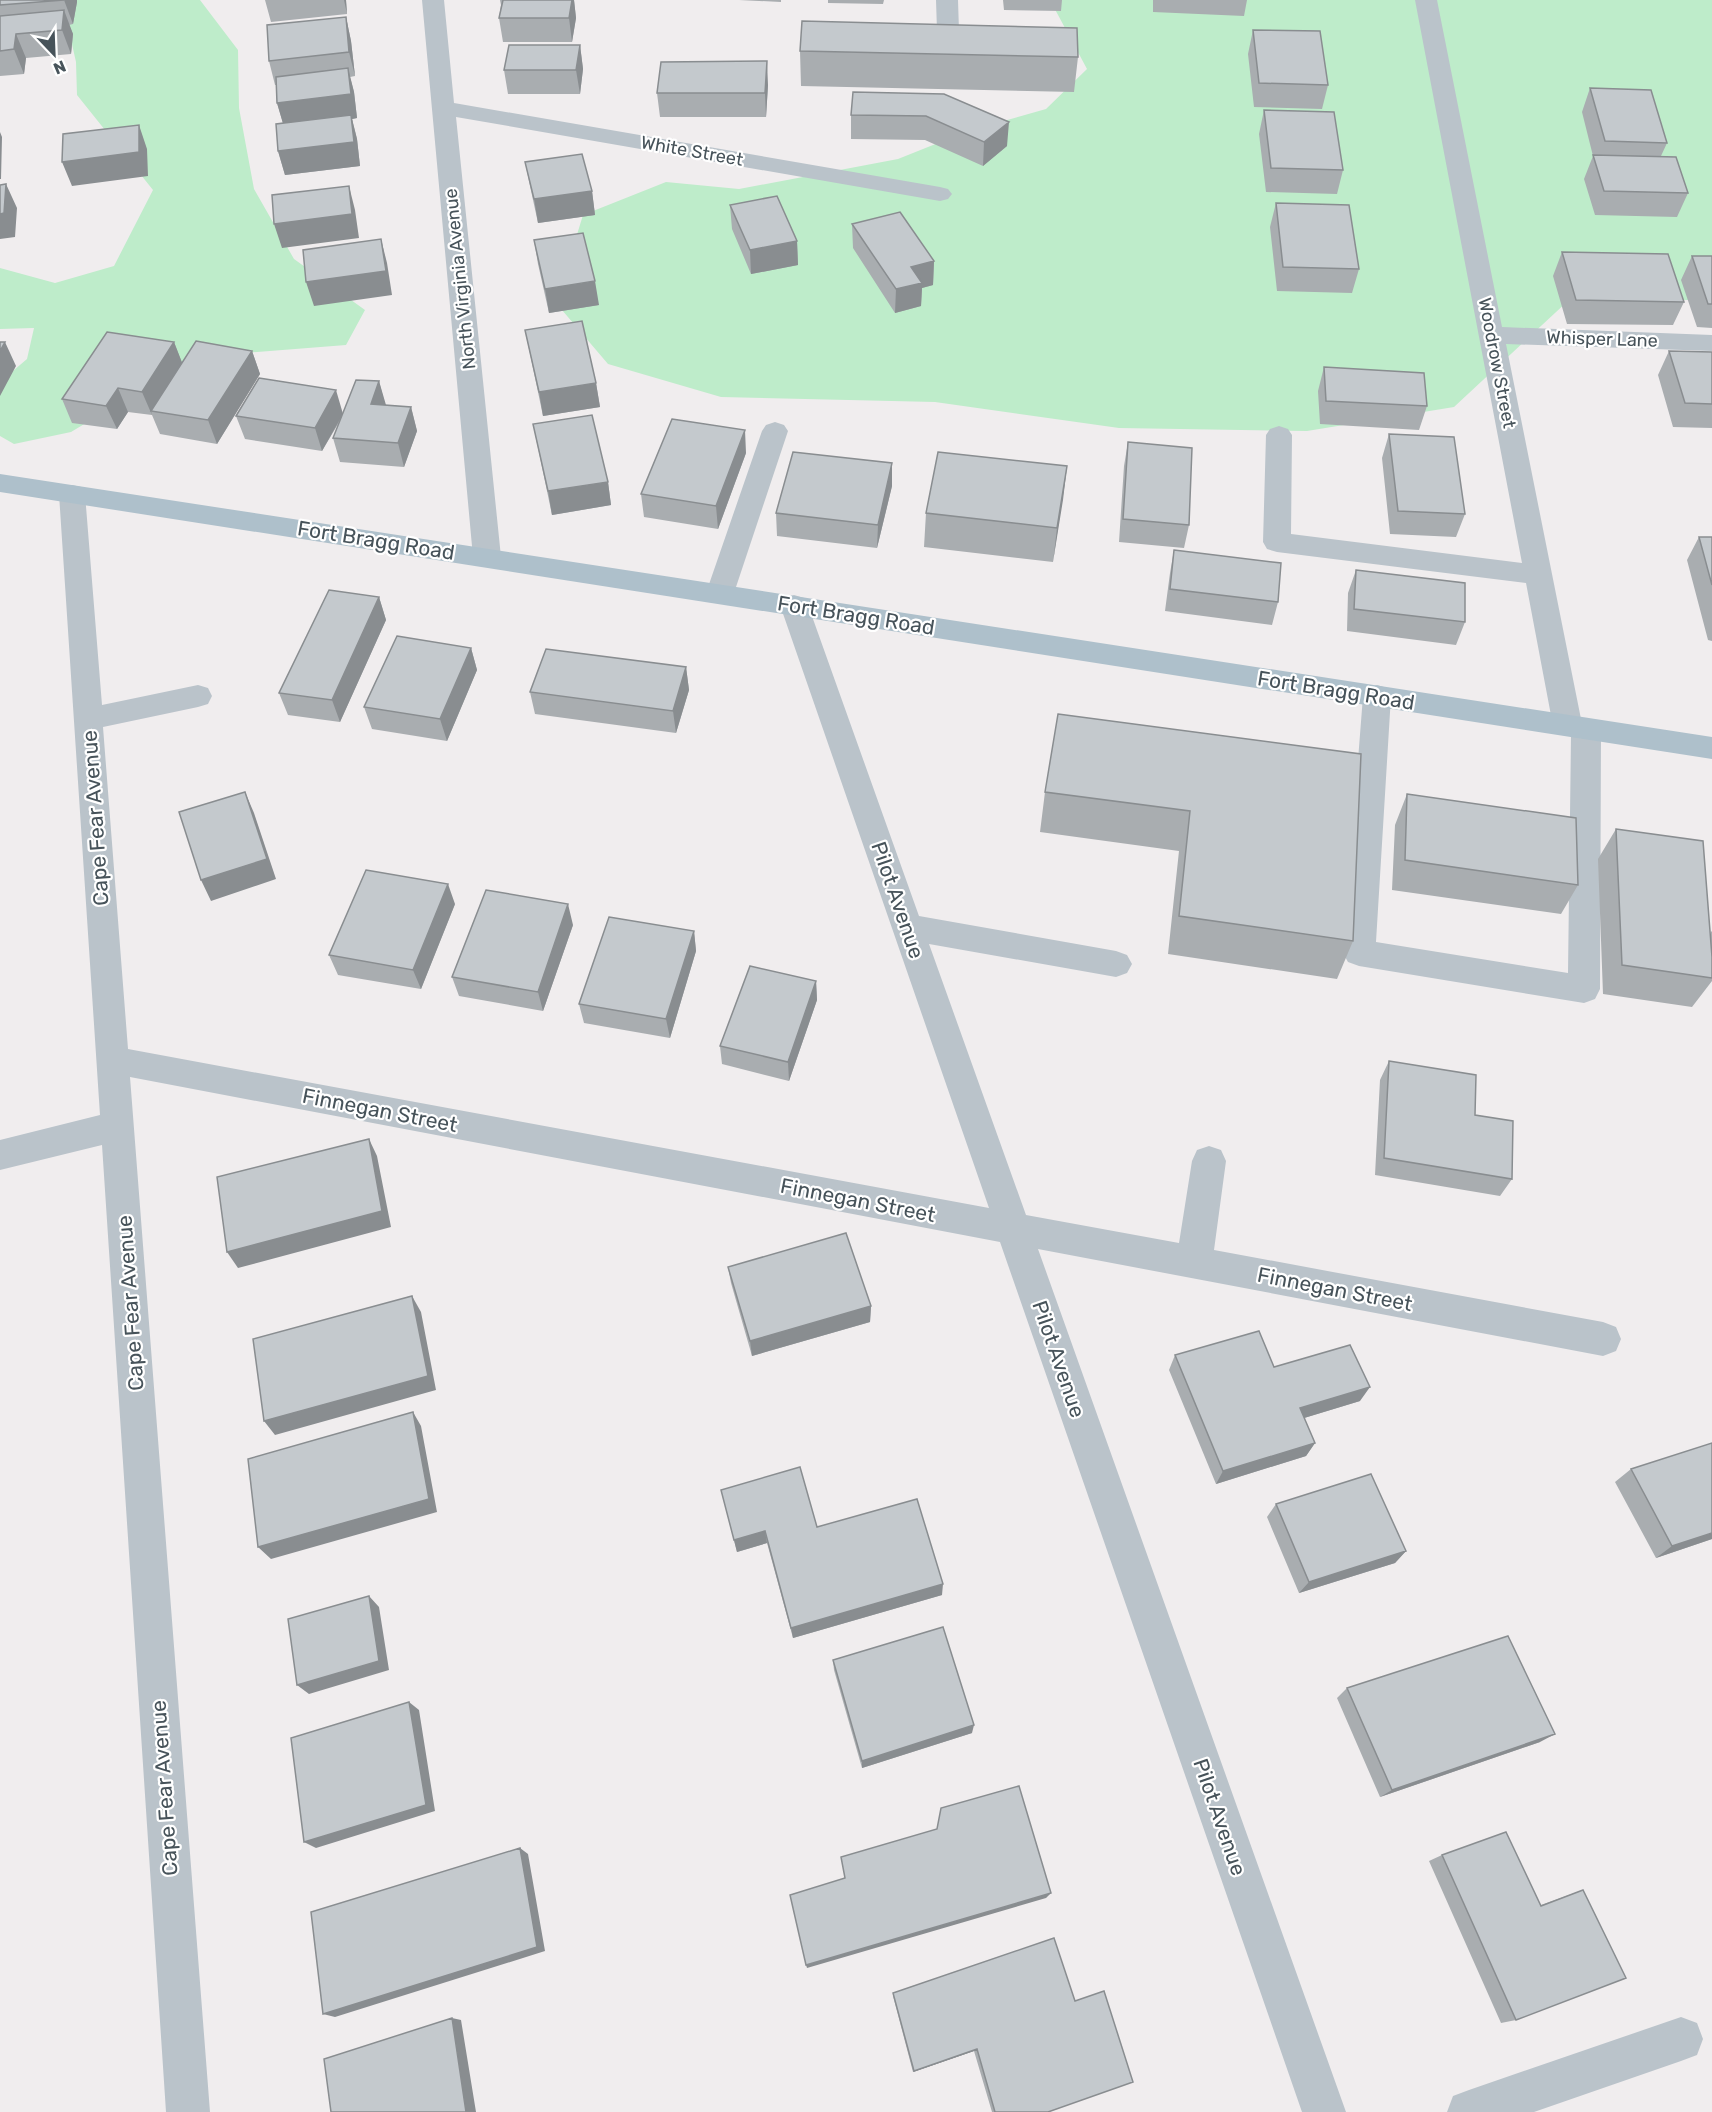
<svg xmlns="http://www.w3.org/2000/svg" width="1712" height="2112" font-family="Rubik,sans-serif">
	<rect width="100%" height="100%" fill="#f0edee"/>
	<path fill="#beecca" d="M62,0H200L238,50L239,108L254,189L294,259L365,310L346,345L244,353L136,393L71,432L14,444L0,436V382L27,359L34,328L0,329V268L55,283L114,266L153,190L77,95L76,62Z
		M1050,0H1712V300H1569L1454,407L1307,431L1119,428L935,402L721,397L608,364L556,303L583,215L666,182L739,189L898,159L968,131L1046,109L1087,69Z"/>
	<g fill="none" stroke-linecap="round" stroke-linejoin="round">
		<path fill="#bac3ca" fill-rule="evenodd" d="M422,0H444L454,103L940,187L948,189L952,194L948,199L940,201L456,117L501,557L497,564L487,567L477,564L473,557Z
			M936,0H958L959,31L956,36L948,37L940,36L937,31Z
			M1415,0H1437L1502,327L1712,335V351L1506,344L1581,719L1586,718L1596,721L1601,729L1600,989L1595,999L1584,1003L1359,966L1348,962L1343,953L1363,696L1367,688L1377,685L1387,688L1391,696L1376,942L1568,973L1571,736L1558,734L1553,726L1526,583L1277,552L1267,549L1263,542L1266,435L1270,429L1279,426L1288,429L1292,435L1291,534L1522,563Z
			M775,422L784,425L788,431L734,593L730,600L720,603L710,600L706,593L762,431L766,425Z
			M72,485L81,487L85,494L102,705L198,685L208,688L212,696L208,704L198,707L103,727L128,1049L989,1208L780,605L784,598L794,595L804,598L808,605L919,916L1116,951L1127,955L1132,964L1127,973L1116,977L929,944L1026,1215L1179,1243L1192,1161L1197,1150L1209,1146L1221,1150L1226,1161L1214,1250L1603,1322L1616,1327L1621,1339L1616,1351L1603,1356L1038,1249L1346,2112H1302L1000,1242L130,1077L210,2112H166L102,1145L0,1170V1140L100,1115L59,494L63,487Z
			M1681,2017L1697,2023L1703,2039L1697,2055L1681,2061L1534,2112H1447L1453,2096L1469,2090Z"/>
		<path fill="#aec0cb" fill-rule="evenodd" d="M0,474L1712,737V759L0,492Z"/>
	</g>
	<path fill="#a9adb0" d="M0,0H77V2L73,24L69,25L73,34L71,54L26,58L24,74L0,76Z
		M265,0H346L347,14L271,22Z
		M500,0H574L576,18L572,42H503L499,18L501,5Z
		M739,0H781V2Z
		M828,0H884L883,4L828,3Z
		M1003,0H1062L1061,11L1004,10Z
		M1153,0H1247L1244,16L1153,12Z
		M346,17L351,41L355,76L350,77L354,92L357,118L352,119L357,139L360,166L285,175L278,151L283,123L277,103L276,85H275L269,61Z
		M1253,30L1328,85L1322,109L1254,107L1248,54Z
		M580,45L583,69L580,94H508L504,70Z
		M800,51L1078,57L1074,92L801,86Z
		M768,85L766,117H660L657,93Z
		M1590,88L1667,143L1661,156L1688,193L1677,217L1595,215L1584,179L1593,156L1582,112Z
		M944,94L1007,146L983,166L925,140L851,139V115Z
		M1264,110L1343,170L1337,194L1266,192L1259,134Z
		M525,162L592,191L595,215L538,223L530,186Z
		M1276,203L1359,269L1352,293L1277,291L1270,227Z
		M730,205L797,241L798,265L751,274L732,229Z
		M852,224L934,261L933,285L922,288L921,306L895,313L853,248Z
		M534,240L599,305L549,313L538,264Z
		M1562,252L1684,302L1673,325L1567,324L1553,276Z
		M1692,256H1712V328L1697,327L1681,280Z
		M525,330L596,383L600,407L543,416Z
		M174,342L182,363L252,351L260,374L217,444L160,434L152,415L128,412L117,429L72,423L62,399Z
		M1669,351L1712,352V428L1673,427L1658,375Z
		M1324,367L1427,406L1419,430L1320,424L1318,391Z
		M379,381L385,405L411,407L417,431L404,467L340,462L333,438L341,419L322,451L245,439L236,416L343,413Z
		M533,424L608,482L611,505L552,515Z
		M1389,434L1465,514L1456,537L1390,534L1382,458Z
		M1128,442L1189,525L1184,548L1119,542L1124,466Z
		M746,453L718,529L644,517L641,494Z
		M892,463V486L877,548L777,536L776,513Z
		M1067,466L1053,562L924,547L926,513Z
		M1699,537H1712V641L1708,640L1687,560Z
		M1174,550L1278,602L1272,625L1165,611L1170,573Z
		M1356,570L1465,622L1456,645L1347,631L1348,593Z
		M379,597L386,620L340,722L288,715L279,693Z
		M471,648L477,670L447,741L372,729L364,707Z
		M686,667L689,690L676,733L535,714L530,692Z
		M1361,754L1353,941L1337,979L1168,954L1179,851L1040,832L1045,792Z
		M1407,794L1578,885L1561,914L1392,890L1395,825Z
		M1616,829L1711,943V932L1712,931V997V981L1692,1007L1603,994L1598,859Z
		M455,904L421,989L338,975L329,955Z
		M573,925L543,1011L459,996L452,977Z
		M694,931L696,951L670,1038L584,1023L579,1004Z
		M816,981L817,1000L789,1081L722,1064L720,1046Z
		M1389,1061L1475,1115L1512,1179L1500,1196L1375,1175L1380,1080Z
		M728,1267L871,1306L870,1322L752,1356L731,1283Z
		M1175,1355L1274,1367L1360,1401L1304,1418L1315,1443L1306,1456L1216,1484L1169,1370Z
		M1631,1469L1712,1539L1656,1558L1615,1482Z
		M721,1490L817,1527L942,1595L793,1638L767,1543L737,1552Z
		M1276,1504L1406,1551L1395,1563L1299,1593L1267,1517Z
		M833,1660L972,1733L862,1768L834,1670Z
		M1347,1688L1540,1742L1380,1797L1337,1698Z
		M1442,1855L1541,1905L1583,1890L1516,2020L1501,2023L1429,1861Z
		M1054,1938L1048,2112H992L974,2051L913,2072L893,1996V1993Z"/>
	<path fill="#898d90" d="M64,0H77V2L73,24Z
		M344,0H346L347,14Z
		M572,0H574L576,18L572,42L569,18Z
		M64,10L73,34L71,54L62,30Z
		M346,17L351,41L355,76L349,52Z
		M16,34L26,58L24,74L14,49Z
		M580,45L583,69L580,94L576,70Z
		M767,61L768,85L766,117L765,93Z
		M348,68L354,92L357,118L352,119L357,139L360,166L285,175L278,151L284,127L277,103Z
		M1009,122L1007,146L983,166L984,142Z
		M139,125L147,149L148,176L72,186L62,162Z
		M0,132L2,137L1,179H0Z
		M6,184L17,208L15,237L0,239V214Z
		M349,186L355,210L359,238L282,248L274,224Z
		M592,191L595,215L538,223L534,199Z
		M381,239L387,263L392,295L314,306L306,282Z
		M797,241L798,265L751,274L750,250Z
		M934,261L933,285L922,288L921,306L895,313L896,289L911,267Z
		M595,281L599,305L549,313L545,289Z
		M5,342L16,366L0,396V351Z
		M174,342L183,365L151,411L152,415L142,392Z
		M252,351L260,374L217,444L208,420Z
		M379,381L386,405L377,428L371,404Z
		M596,383L600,407L543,416L539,392Z
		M118,388L128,412L117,429L106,406Z
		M336,390L343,414L322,451L315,428Z
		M411,407L417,431L404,467L398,443Z
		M745,430L746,453L718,529L716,506Z
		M892,463V486L877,548L878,525Z
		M1067,466L1063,500L1053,562L1057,528Z
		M608,482L611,505L552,515L548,491Z
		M379,597L386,620L340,722L332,700Z
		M471,648L477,670L447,741L440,719Z
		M686,667L689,690L676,733L673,711Z
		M245,792L254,813L276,879L211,901L201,880Z
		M448,884L455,904L421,989L413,970Z
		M568,904L573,925L543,1011L538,992Z
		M694,931L696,951L670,1038L666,1019Z
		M816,981L817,1000L789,1081L788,1062Z
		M369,1139L377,1156L391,1227L238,1268L227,1252Z
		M412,1296L421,1312L436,1390L275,1435L264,1421Z
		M871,1306L870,1322L752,1356L750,1341Z
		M1370,1387L1360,1401L1291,1422L1300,1408Z
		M413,1412L421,1426L437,1512L271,1559L258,1547Z
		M1315,1443L1306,1456L1216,1484L1223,1471Z
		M765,1531L767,1543L737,1552L734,1540Z
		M1712,1533V1539L1656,1558L1672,1546Z
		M1406,1551L1395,1563L1299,1593L1309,1582Z
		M943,1584L942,1595L793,1638L791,1628Z
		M369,1596L379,1607L389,1670L309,1694L297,1685Z
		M409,1702L419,1710L435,1811L316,1848L304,1842Z
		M974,1725L972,1733L862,1768V1761Z
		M1555,1734L1540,1742L1380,1797L1392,1790Z
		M520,1848L528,1854L545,1951L335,2017L323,2014Z
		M1051,1893L1046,1898L807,1968L806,1965Z
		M452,2018L461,2020L476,2112H466Z
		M977,2049L974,2051L913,2072L914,2071Z"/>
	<path fill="#c4c9cd" stroke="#898d90" stroke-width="1.5" d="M0,0H64L0,5Z
		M503,0H572L569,18H499Z
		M64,10L62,30L16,34L14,49L0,51V16Z
		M346,17L349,52L269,61L267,25Z
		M802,21L1077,28L1078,57L800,51Z
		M1253,30L1320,31L1328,85L1259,83Z
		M509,45H580L576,70H504Z
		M767,61L765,93H657L661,62Z
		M348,68L351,94L277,103L276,77Z
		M1590,88L1651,90L1667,143L1605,141Z
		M853,92L944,94L1009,122L984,142L926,116L851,115Z
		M1264,110L1334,112L1343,170L1271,168Z
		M351,115L354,142L278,151L276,124Z
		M139,125V152L62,162L63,134Z
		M582,154L592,191L534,199L525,162Z
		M1593,155L1676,157L1688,193L1604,191Z
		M6,184L4,213L0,214V185Z
		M349,186L352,214L274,224L272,195Z
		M777,196L797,241L750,250L730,205Z
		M1276,203L1349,205L1359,269L1283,267Z
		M900,212L934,261L911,267L922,283L896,289L852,224Z
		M583,233L595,281L545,289L534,240Z
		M381,239L386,271L306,282L303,250Z
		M1562,252L1668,254L1684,302L1576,300Z
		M1692,256H1712V304H1708Z
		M582,321L596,383L539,392L525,330Z
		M107,332L174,342L142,392L118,388L106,406L62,399Z
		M196,341L252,351L208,420L151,411Z
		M0,342H5L0,351Z
		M1669,351L1712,352V404L1685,403Z
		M1324,367L1424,373L1427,406L1326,401Z
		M259,378L336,390L315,428L236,416Z
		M356,380L379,381L371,404L411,407L398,443L333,438Z
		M592,415L608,482L548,491L533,424Z
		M672,419L745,430L716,506L641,494Z
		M1389,434L1454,437L1465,514L1398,511Z
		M1128,442L1192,448L1189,525L1123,519Z
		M793,452L892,463L878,525L776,513Z
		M938,452L1067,466L1057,528L926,513Z
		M1699,537H1712V585Z
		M1174,550L1281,563L1278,602L1170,589Z
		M1356,570L1465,583V622L1354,609Z
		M329,590L379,597L332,700L279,693Z
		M397,636L471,648L440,719L364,707Z
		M546,649L686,667L673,711L530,692Z
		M1058,714L1361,754L1353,941L1179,916L1190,811L1045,792Z
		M245,792L267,859L201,880L179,812Z
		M1407,794L1576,818L1578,885L1405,860Z
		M1616,829L1703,841L1712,957V978L1622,965Z
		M366,870L448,884L413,970L329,955Z
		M486,890L568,904L538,992L452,977Z
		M609,917L694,931L666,1019L579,1004Z
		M750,966L816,981L788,1062L720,1046Z
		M1389,1061L1476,1075L1475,1115L1513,1121L1512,1179L1384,1158Z
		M369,1139L382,1211L227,1252L217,1177Z
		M846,1233L871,1306L750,1341L728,1267Z
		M412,1296L428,1376L264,1421L253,1339Z
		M1259,1331L1274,1367L1350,1345L1370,1387L1300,1408L1315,1443L1223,1471L1175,1355Z
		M413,1412L429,1499L258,1547L248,1459Z
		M1712,1443V1533L1672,1546L1631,1469Z
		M800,1467L817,1527L917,1499L943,1584L791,1628L765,1531L734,1540L721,1490Z
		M1371,1474L1406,1551L1309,1582L1276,1504Z
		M369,1596L379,1661L297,1685L288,1619Z
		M943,1627L974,1725L862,1761L833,1660Z
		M1508,1636L1555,1734L1392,1790L1347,1688Z
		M409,1702L426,1805L304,1842L291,1738Z
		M1019,1786L1051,1893L806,1965L790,1895L845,1878L841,1857L937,1829L941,1808Z
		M1506,1832L1541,1906L1583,1890L1626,1978L1516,2020L1442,1855Z
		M520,1848L537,1947L323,2014L311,1912Z
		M1054,1938L1075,2001L1104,1991L1133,2082L1048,2112H995L977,2049L914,2071L893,1993Z
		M452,2018L466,2112H331L324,2059Z"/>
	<g text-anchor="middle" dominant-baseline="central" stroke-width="4.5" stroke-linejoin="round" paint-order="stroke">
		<g font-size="18" fill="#47535a" stroke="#fff">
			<text transform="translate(692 151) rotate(10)">White Street</text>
			<text transform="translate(460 279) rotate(-96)">North Virginia Avenue</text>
			<text transform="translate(1602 339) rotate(2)">Whisper Lane</text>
			<text transform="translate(1497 363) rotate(79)">Woodrow Street</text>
		</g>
		<g font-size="21" fill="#47535a" stroke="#fff">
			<text transform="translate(376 540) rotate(9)">Fort Bragg Road</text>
			<text transform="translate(856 615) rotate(9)">Fort Bragg Road</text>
			<text transform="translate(1336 690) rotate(9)">Fort Bragg Road</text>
			<text transform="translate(95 818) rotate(-94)">Cape Fear Avenue</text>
			<text transform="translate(898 900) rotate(71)">Pilot Avenue</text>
			<text transform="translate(380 1110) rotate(11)">Finnegan Street</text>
			<text transform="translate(858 1200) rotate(11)">Finnegan Street</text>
			<text transform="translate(1335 1289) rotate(11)">Finnegan Street</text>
			<text transform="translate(130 1303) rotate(-94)">Cape Fear Avenue</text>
			<text transform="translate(1059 1359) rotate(71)">Pilot Avenue</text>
			<text transform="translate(164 1788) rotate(-94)">Cape Fear Avenue</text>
			<text transform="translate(1220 1817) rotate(71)">Pilot Avenue</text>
		</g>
	</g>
	<g transform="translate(54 54) rotate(157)" stroke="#ffffff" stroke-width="4.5" paint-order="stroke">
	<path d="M0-4.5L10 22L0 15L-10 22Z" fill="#47535a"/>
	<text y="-9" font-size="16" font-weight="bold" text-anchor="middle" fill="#47535a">N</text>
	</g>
</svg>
